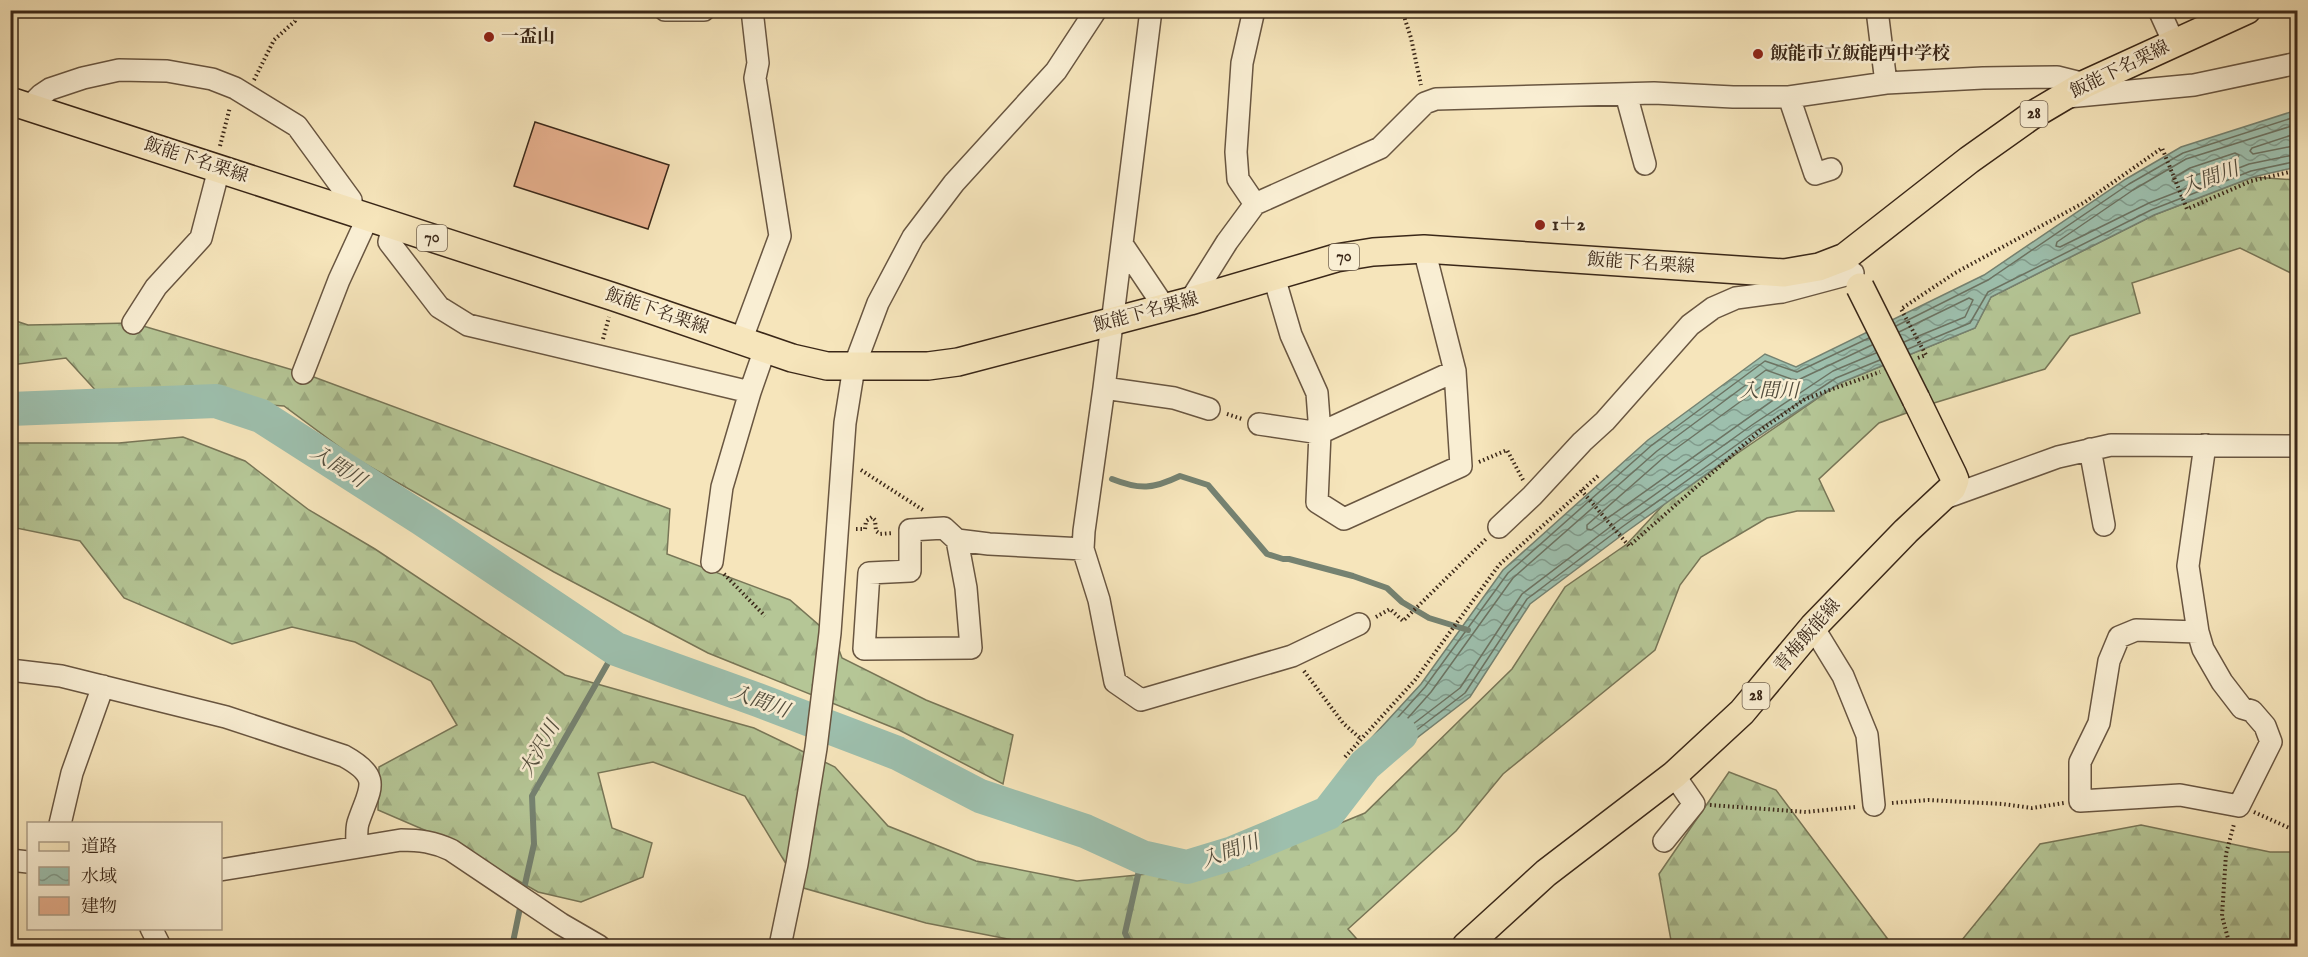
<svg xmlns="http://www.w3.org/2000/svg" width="2308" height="957" font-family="'IM FELL English','Noto Serif JP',serif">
	<defs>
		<pattern id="forest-firs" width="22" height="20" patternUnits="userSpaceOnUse" patternTransform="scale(1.5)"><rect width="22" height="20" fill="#b5c696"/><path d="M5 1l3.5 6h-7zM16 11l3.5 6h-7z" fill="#9caa81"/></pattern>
		<pattern id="water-waves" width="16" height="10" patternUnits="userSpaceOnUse" patternTransform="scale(1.5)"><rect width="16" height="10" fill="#9dbfad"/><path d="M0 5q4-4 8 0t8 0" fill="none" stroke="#819b8c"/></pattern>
	</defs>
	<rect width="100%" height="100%" fill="#f6e5bb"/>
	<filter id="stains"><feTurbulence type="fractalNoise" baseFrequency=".00333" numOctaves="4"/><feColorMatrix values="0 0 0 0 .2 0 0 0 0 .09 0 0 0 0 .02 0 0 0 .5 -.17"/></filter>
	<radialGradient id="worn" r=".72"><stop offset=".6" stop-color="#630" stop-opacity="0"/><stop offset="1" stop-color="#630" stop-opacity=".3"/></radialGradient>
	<path fill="url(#forest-firs)" stroke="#787657" stroke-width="1.5" d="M2253,177L2297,180V276L2240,248L2132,283L2140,313L2070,336L2045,369L1934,403L1879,423L1819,479L1834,511H1797L1767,518L1701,557L1680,585L1655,650L1503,774L1456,831L1348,929L1363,946H1043L926,923L800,887L745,796L653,762L598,773L612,828L652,843L643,877L581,902L538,892L443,838L378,810L379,767L457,725L431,681L355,642L292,627L232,644L124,598L80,541L11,527L10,443H119L183,437L245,461L309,510L375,549L565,675L754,728L835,767L888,826L976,861L1077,881L1238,865L1365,813L1512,669L1565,587L1627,544L1665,503L1840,383L1975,328L1991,297L2154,215Z
		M10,319L28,325L133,323L303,373L670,509L667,554L790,600L835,639L842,658L926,700L1013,735L1003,784L899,730L708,653L554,572L353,457L284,406L99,394L66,358L11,365Z
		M1729,772L1776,790L1893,946H1672L1659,874Z
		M2141,825L2270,852H2297V946H1957L2040,844Z"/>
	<path fill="url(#water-waves)" stroke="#758271" stroke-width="1.5" d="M2297,110V167L2253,177L2154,215L1991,297L1975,328L1840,383L1759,436L1626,532L1530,604L1470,697L1374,771L1355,756L1421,684L1503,570L1648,440L1765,354L1796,367L1984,275L2126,179L2181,147Z"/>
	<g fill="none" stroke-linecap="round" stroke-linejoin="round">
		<path stroke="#6c7362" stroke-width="1.5" d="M2298,124L2186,159L2133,190L2057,242L2056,246L2060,247L2149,203L2249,164L2298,154
			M2298,133L2252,148L2250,151L2253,154L2298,145
			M2235,153L2239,155L2237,159L2176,183L2172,181L2173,178L2190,168Z
			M1896,326L1988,280L2129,184L2183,153L2298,116
			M1899,332L1969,298L1973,300L1965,317L1904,342
			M1869,338L1797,372L1765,361L1652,445L1508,573L1425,687L1366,753L1365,757L1375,762L1465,693L1527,599L1622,527L1756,431L1836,378L1880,360
			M1872,345L1798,380L1791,379L1766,370L1657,451L1513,578L1431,692L1400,727V730L1404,731L1460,688L1522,594L1618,521L1752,425L1833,371L1876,353
			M1908,349L1970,323L1988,292L2151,210L2251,171L2298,161
			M1770,380L1785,387L1786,391L1591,530L1587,529V525L1663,458Z"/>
		<path stroke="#758271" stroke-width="6" d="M1112,479C1140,490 1153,489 1180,476L1208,485L1267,554L1283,559H1289L1353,576L1387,588L1402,602L1429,618L1468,630
			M523,893L534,844L532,796L616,649
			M514,946L513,942L521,903
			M1131,946L1125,933L1142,857"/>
		<path stroke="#9dbfad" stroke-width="34" d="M10,409L216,401L261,416L422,519L616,649L758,700L897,753L980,796L1085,831L1142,857L1187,867L1233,853L1328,813L1365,765L1401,734"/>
	</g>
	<path fill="#e6af8d" stroke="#3a2718" stroke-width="1.5" d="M535,122L669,165L648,229L514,186Z"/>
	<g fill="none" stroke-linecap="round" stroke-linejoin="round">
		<g stroke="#695641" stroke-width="24">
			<path id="minor" d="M665,10H704
				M1151,10L1104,388L1084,531L1083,549L1099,600L1115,682L1141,700L1292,656L1359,624
				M1877,10L1886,83
				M2159,10L2174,43
				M1626,94L1645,164
				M1789,97L1815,174L1831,169
				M2067,97L2194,85L2298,63
				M29,107L41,95L50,89L83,78L119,70L167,71L212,79L235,88L297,126L351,200L348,211
				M1255,204L1380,148L1425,103L1436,99L1654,93L1733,97H1789L1886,83L1983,78L2057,77L2085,84
				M393,226L389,242L439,307L468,325L750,392L765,349
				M1122,244L1165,308
				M1274,277L1291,335L1317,393L1320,433L1317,502L1344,519L1461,466L1455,371L1424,249
				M1190,301L1227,242L1255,204L1238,179L1236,152L1242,63L1254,10
				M133,323L156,287L201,238L219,169
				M741,341L780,236L755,78L758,63L752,10
				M303,373L339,280L368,217
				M1104,388L1174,398L1209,409
				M1259,424L1320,433L1455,371
				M2090,449L2104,525
				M1942,499L2058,457L2111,445L2298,446
				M1499,527L1532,496L1582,442L1605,421L1690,325L1713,308L1736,298L1782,292L1853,273
				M957,540L966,588L971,648L864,649L869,573L910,571V530L944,528L957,540L989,544L1083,549
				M712,562L722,487L750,392
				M1813,627L1843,676L1867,735L1874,805
				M2198,632L2136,630L2119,637L2109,661L2099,723L2080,762V801L2180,795L2239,806L2271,742L2265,726L2252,711L2242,708L2222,682L2203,649L2198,632L2188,566L2205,445
				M10,670L61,676L226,717L344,756C384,778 369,789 358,823C356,830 357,840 357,847
				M60,824L72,773L103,686
				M1664,841L1694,804L1674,775
				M10,860L28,862
				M220,870L401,840C420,840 434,842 451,850L561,924L599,946
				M151,928L160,946
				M780,946L797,864L816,748L830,633L845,423L854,367L878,303L913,237L954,183L1056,71L1096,10"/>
		</g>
		<g stroke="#3a2718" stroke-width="30">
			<path id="major" d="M10,101L614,297L792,358L827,366H928L958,362L1190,301L1336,258L1373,252L1424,249L1784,273L1819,267L1845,257L1969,160L2031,116L2085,84L2247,10
				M1466,946L1546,873L1674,775L1742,712L1813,627L1906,531L1952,488L1955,480L1953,475L1916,399"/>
		</g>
		<path stroke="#3a2718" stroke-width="4" stroke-dasharray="1.5 3" stroke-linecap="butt" d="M1402,10L1411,38L1421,85
			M254,80L274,40L295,21L297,10
			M220,146L230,107
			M603,339L609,317
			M1918,358L1926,355L1901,309L1955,273L2085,202L2162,148L2187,209L2251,181L2298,170
			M1227,414L1242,419
			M1479,462L1507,450L1523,480
			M861,470L923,510
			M1581,490L1629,546L1762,429L1805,399L1880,372
			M856,529H865L866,521L872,517L875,520L876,531L880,534L893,533
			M724,574L765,616
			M1376,617L1390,609L1403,621L1487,538
			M1304,671L1343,723L1361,739
			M1345,757L1415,680L1499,565L1598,476
			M1892,803L1928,800L2003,804L2032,808L2064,803
			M1710,805L1806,812L1855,807
			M2254,812L2298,832
			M2230,946L2222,916L2226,854L2234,824"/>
		<use href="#minor" stroke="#f9eed3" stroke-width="21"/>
		<use href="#major" stroke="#f6e5bb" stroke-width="27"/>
		<g stroke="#3a2718" stroke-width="30" stroke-linecap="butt">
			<path id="major-bridge" d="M1860,287L1916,399"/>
		</g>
		<use href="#major-bridge" stroke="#f6e5bb" stroke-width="27"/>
	</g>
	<g fill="#8f2418" stroke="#f9eed3" stroke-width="2">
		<circle cx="489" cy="37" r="6"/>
		<circle cx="1758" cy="54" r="6"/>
		<circle cx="1540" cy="225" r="6"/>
	</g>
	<g text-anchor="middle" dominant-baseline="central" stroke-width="5" stroke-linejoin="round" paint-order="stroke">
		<g fill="#f9eed3" stroke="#736350" stroke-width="1.5">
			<rect x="2020.5" y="101" width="27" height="26" rx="4.5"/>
			<rect x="417" y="225" width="30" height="26" rx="4.5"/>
			<rect x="1329" y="244" width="30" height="26" rx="4.5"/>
			<rect x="1742.5" y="683" width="27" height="26" rx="4.5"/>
		</g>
		<g font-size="16" font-weight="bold" fill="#3a2718">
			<text x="2034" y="114">28</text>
			<text x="432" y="238">70</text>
			<text x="1344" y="257">70</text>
			<text x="1756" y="696">28</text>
		</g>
		<g font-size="18" font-weight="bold" fill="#3a2718" stroke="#f9eed3" text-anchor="start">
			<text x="501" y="37">一盃山</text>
			<text x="1770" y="54">飯能市立飯能西中学校</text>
			<text x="1552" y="225">1＋2</text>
		</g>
		<g font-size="18" fill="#3a2718" stroke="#f9eed3">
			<text transform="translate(2120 70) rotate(-26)">飯能下名栗線</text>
			<text transform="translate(196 161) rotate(18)">飯能下名栗線</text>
			<text transform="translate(1641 264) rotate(4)">飯能下名栗線</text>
			<text transform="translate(657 312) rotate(19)">飯能下名栗線</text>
			<text transform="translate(1146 313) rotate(-15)">飯能下名栗線</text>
			<text transform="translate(1808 636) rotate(-49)">青梅飯能線</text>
		</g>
		<g font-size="20" font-style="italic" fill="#534d3d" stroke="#f9eed3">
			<text transform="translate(2210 179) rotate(-20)">入間川</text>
			<text x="1769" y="391">入間川</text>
			<text transform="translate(338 467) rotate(33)">入間川</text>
			<text transform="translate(760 702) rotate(20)">入間川</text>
			<text transform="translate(540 749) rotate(-60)">大沢川</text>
			<text transform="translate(1230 852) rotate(-20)">入間川</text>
		</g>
	</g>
	<rect width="2308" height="957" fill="none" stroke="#f6e5bb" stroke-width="36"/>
	<rect x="12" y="12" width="2284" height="933" fill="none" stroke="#3a2718" stroke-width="3"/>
	<rect x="18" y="18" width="2272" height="921" fill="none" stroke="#3a2718" stroke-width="1.5"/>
	<rect x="27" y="822" width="195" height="108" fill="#f9eed3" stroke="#ad9e88" stroke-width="1.5"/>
	<rect x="39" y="842" width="30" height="9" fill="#f6e5bb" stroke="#ad9e88" stroke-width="1.5"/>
	<text x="81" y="852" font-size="18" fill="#3a2718">道路</text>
	<rect x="39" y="867" width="30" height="18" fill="url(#water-waves)" stroke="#ad9e88" stroke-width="1.5"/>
	<text x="81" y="882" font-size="18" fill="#3a2718">水域</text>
	<rect x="39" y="897" width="30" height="18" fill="#e6af8d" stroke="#ad9e88" stroke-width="1.5"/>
	<text x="81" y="912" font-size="18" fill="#3a2718">建物</text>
	<rect width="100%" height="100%" filter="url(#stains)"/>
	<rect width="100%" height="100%" fill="url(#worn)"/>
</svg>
